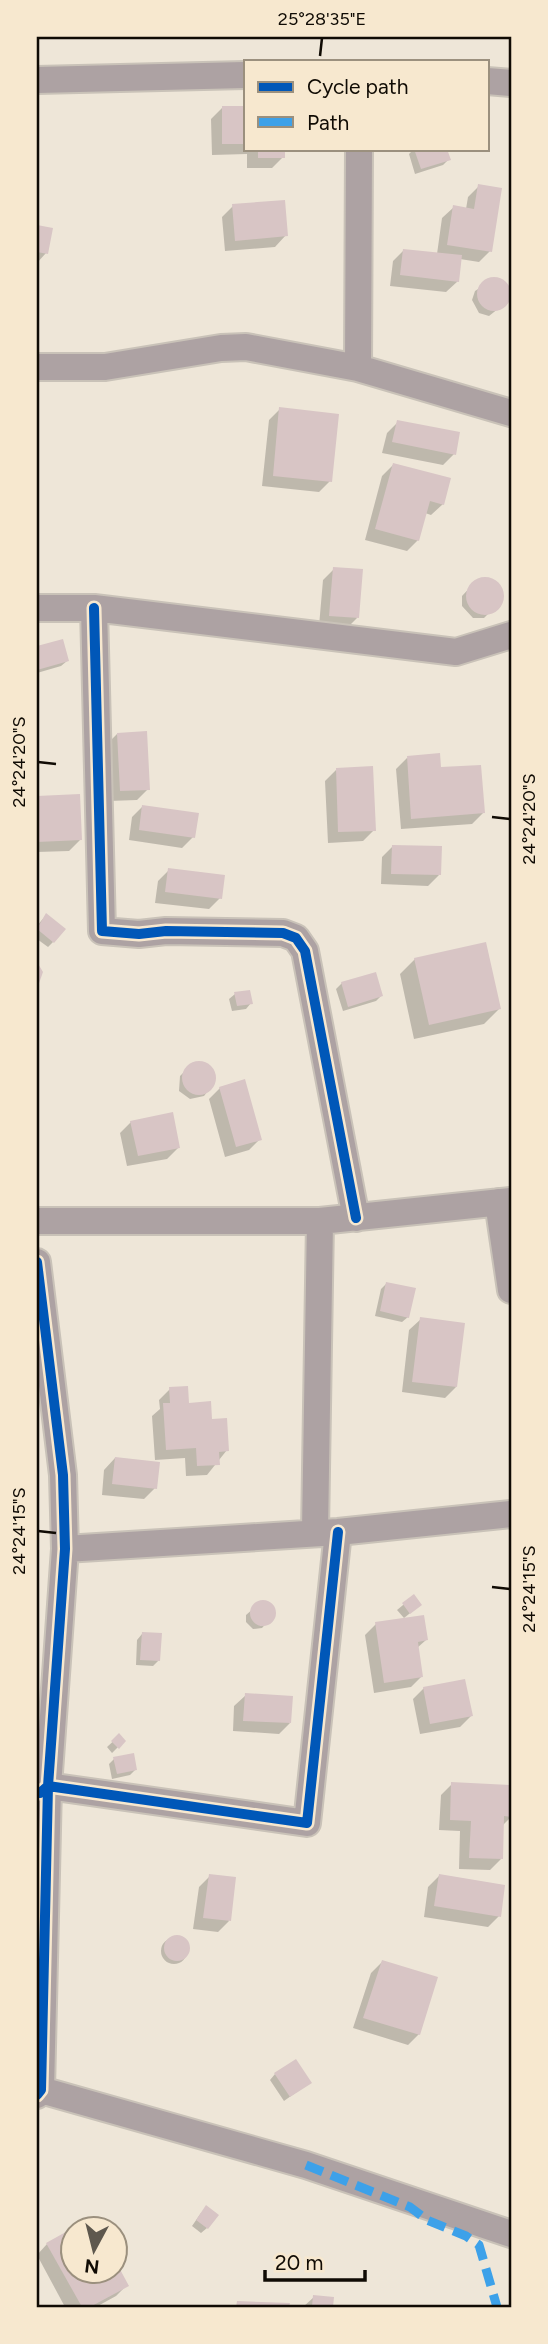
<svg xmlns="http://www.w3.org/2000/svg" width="548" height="2344" font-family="Figtree,sans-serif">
	<rect width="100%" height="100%" fill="#eee6d8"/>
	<path fill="#0003" d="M245,107V149H283V157L272,168H247V154L212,155L211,119L222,108Z
		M414,149H445L449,159L443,165L415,174L409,154Z
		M479,186L490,251L479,262L460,259L458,281L446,292L390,286L393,261L404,250L437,254L442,218L454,207L466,209L468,197Z
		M233,206L286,235L275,247L225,251L222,217Z
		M37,227L51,229L46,253L37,263Z
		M495,278L505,283L510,292L508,301L489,316L479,313L472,300L475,291Z
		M280,409L330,481L319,492L262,486L269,420Z
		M398,422L454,454L443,465L382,453L387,433Z
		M393,465L443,504L431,515L425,513L418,540L407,551L365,540L382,476Z
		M334,569L357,618L346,629L319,626L323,580Z
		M476,581H493L501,589L502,600L484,618H473L462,606V596Z
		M61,641L67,661L61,666L37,673V647Z
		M117,734L148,789L137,800L109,801L106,745Z
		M407,758L439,769L483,813L472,824L401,829L396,769Z
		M336,770L374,830L363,841L328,843L325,781Z
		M78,796L80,840L69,851L37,852V797Z
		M143,806L193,837L182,848L129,840L132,817Z
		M393,846L439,875L428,886L381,884L382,857Z
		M169,870L220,898L209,909L155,903L158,881Z
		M46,915L53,942L48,947L37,939V926Z
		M415,959L499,1009L484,1024L414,1039L400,974Z
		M342,983L381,996L376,1001L343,1011L336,989Z
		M235,994L251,1003L246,1009L232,1011L229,999Z
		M191,1065H206L211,1069L214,1083L204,1096L190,1099L179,1091L180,1076Z
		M220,1088L260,1139L249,1150L225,1157L209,1099Z
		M131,1122L178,1148L167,1159L127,1166L120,1133Z
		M386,1284L408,1317L402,1322L375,1316L381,1289Z
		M421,1319L456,1387L445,1398L402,1392L409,1330Z
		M170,1389L210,1421L227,1450L207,1475L186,1476L185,1458L155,1460L152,1416L160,1409L159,1400Z
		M115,1458L155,1488L144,1499L102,1495L104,1470Z
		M414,1596V1610L404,1618L397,1610Z
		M261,1602L268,1604L273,1616L262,1628L253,1629L246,1622V1615Z
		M376,1624L426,1640L417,1648L422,1676L411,1687L374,1693L365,1635Z
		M142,1634L159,1660L153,1666L136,1665L137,1640Z
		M424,1688L471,1716L460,1727L420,1734L413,1699Z
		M246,1695L290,1723L279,1734L233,1731L234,1706Z
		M119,1736L124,1741L112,1753L107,1747Z
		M114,1759L136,1769L130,1775L112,1779L109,1764Z
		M452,1784L511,1787V1817L502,1826L501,1859L490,1870L459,1869L460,1831L439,1830L441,1795Z
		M210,1876L229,1921L218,1932L193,1929L199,1887Z
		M439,1876L499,1916L488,1927L424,1917L428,1887Z
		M161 1951a13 13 0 1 1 26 0a13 13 0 1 1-26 0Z
		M382,1962L419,2034L408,2045L353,2028L371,1973Z
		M275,2074L309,2083L284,2101L270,2080Z
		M201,2213L207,2228L201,2233L192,2226Z
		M47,2244L74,2270H116V2265L127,2285L116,2296L96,2307H65L37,2255Z
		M314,2297L332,2299L331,2307H303Z"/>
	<path fill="#d8c5c5" d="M222,106H245V144H222Z
		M258,149H285V158H258Z
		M414,149H447L451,160L421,169Z
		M478,184L502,188L492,252L447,245L453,205L474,209Z
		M285,200L288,236L235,241L232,204Z
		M37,225L53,228L48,254L37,252Z
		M403,249L462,255L459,282L400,275Z
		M477 294a17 17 0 1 1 34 0a17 17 0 1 1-34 0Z
		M279,407L339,414L332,482L273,476Z
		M397,420L460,432L456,455L392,442Z
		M393,463L451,478L444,505L430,501L419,541L375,529Z
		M333,567L363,569L359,618L329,616Z
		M466 596a19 19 0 1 1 38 0a19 19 0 1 1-38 0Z
		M63,639L69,661L37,670V646Z
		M147,731L150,790L120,791L117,733Z
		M440,753L441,767L481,765L485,813L411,819L407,756Z
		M373,766L376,831L338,832L336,768Z
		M80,794L82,840L37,842V796Z
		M142,805L199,813L195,838L139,830Z
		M392,845L442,846L441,875L391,874Z
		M168,868L225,875L222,899L165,892Z
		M46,913L66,929L54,943L37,929Z
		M486,942L501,1009L429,1025L414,958Z
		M37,962L43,972L37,989Z
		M376,972L383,996L348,1007L341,982Z
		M250,990L253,1004L237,1006L234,992Z
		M182 1078a17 17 0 1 1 34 0a17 17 0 1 1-34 0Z
		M245,1079L262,1140L236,1147L219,1087Z
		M173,1112L180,1148L138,1156L130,1121Z
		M386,1282L416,1288L409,1318L380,1311Z
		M420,1317L465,1323L457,1387L412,1382Z
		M188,1386L189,1403L211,1401L212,1419L227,1418L229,1451L219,1452L220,1465L197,1466L196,1448L166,1450L163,1403H170L169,1387Z
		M115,1457L160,1462L157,1489L112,1484Z
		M414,1594L422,1605L410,1614L402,1603Z
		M250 1613a13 13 0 1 1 26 0a13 13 0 1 1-26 0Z
		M424,1615L428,1640L418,1642L423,1677L384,1683L375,1622Z
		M142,1632L162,1633L160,1661L140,1660Z
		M465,1679L473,1716L430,1724L423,1687Z
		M245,1693L293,1696L291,1723L243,1721Z
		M119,1733L126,1741L119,1749L111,1741Z
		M134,1753L137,1770L117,1774L113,1757Z
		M451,1782L511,1785V1817L504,1816L503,1859L469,1858L471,1821L450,1820Z
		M209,1874L236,1877L231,1921L203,1918Z
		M439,1874L505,1885L501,1917L434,1906Z
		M164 1948a13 13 0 1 1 26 0a13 13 0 1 1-26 0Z
		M382,1960L438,1977L420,2035L363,2018Z
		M296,2059L312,2083L290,2097L274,2073Z
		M206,2205L219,2215L208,2229L196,2220Z
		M91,2218L97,2228H74V2270H116V2262L129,2286L90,2307H82L46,2243Z
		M313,2295L334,2297L333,2307H312Z
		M237,2301L290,2303L289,2307H236Z"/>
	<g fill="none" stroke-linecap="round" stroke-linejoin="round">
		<g stroke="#c9c2b8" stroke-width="30">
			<path id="street" d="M37,80L245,75
				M487,81L511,83
				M37,367H105L221,348L246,347L358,368L511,413
				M358,368L359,149
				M37,608H94L456,652L511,635
				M94,608L102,931L139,934L166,931L283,933L296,938L305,951L356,1218
				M498,1202L511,1290
				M37,1221H320L511,1201
				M37,1262L63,1475L65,1549L48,1786L41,2090L37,2095
				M315,1532L320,1221
				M65,1549L338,1532L511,1514
				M37,1796L48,1786L307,1823L338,1532
				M41,2090L306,2165L511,2234"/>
		</g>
		<use href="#street" stroke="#ada2a3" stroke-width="26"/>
		<path stroke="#3da1e9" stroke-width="9" stroke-dasharray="18 9" stroke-linecap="butt" d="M306,2165L410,2207L427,2220L466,2236L479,2245L497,2307"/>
		<g stroke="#f7e8cf" stroke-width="15">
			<path id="cycleway" d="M94,608L102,931L139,934L166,931L283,933L296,938L305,951L356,1218
				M37,1262L63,1475L65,1549L48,1786L41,2090L37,2095
				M40,1793L48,1786L307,1823L338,1532"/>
		</g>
		<use href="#cycleway" stroke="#0057b8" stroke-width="10"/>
	</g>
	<path fill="none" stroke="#100b04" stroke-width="2.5" d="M320,56L322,38M38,762L56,764M492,817L510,819M38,1531L56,1533M492,1587L510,1589"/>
	<rect width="548" height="2344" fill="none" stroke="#f7e8cf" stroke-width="77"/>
	<rect x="244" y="60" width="245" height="91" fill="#f7e8cf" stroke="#9b907e" stroke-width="2"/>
	<rect x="258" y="82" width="35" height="10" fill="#0057b8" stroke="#9b907e" stroke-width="2"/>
	<text x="307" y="94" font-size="21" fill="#100b04">Cycle path</text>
	<rect x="258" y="117" width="35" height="10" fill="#3da1e9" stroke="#9b907e" stroke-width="2"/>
	<text x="307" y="130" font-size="21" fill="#100b04">Path</text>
	<g transform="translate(94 2250) rotate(187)"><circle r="33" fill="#f7e8cf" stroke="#9b907e" stroke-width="2"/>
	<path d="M0-5L12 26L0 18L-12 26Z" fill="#5e584e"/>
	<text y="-10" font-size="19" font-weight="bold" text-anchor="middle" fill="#100b04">N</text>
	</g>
	<path d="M265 2270v10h100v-10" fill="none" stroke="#100b04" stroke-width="3.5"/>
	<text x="275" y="2270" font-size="21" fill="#100b04" stroke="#f7e8cf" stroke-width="5" paint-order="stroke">20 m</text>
	<rect x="38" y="38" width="472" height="2268" fill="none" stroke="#100b04" stroke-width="2.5"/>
	<g font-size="18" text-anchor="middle" fill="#100b04">
		<text x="322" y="25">25°28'35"E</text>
		<text transform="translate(19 762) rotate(-90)" y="6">24°24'20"S</text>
		<text transform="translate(529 819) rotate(-90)" y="6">24°24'20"S</text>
		<text transform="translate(19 1531) rotate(-90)" y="6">24°24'15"S</text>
		<text transform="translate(529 1589) rotate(-90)" y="6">24°24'15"S</text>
	</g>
</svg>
